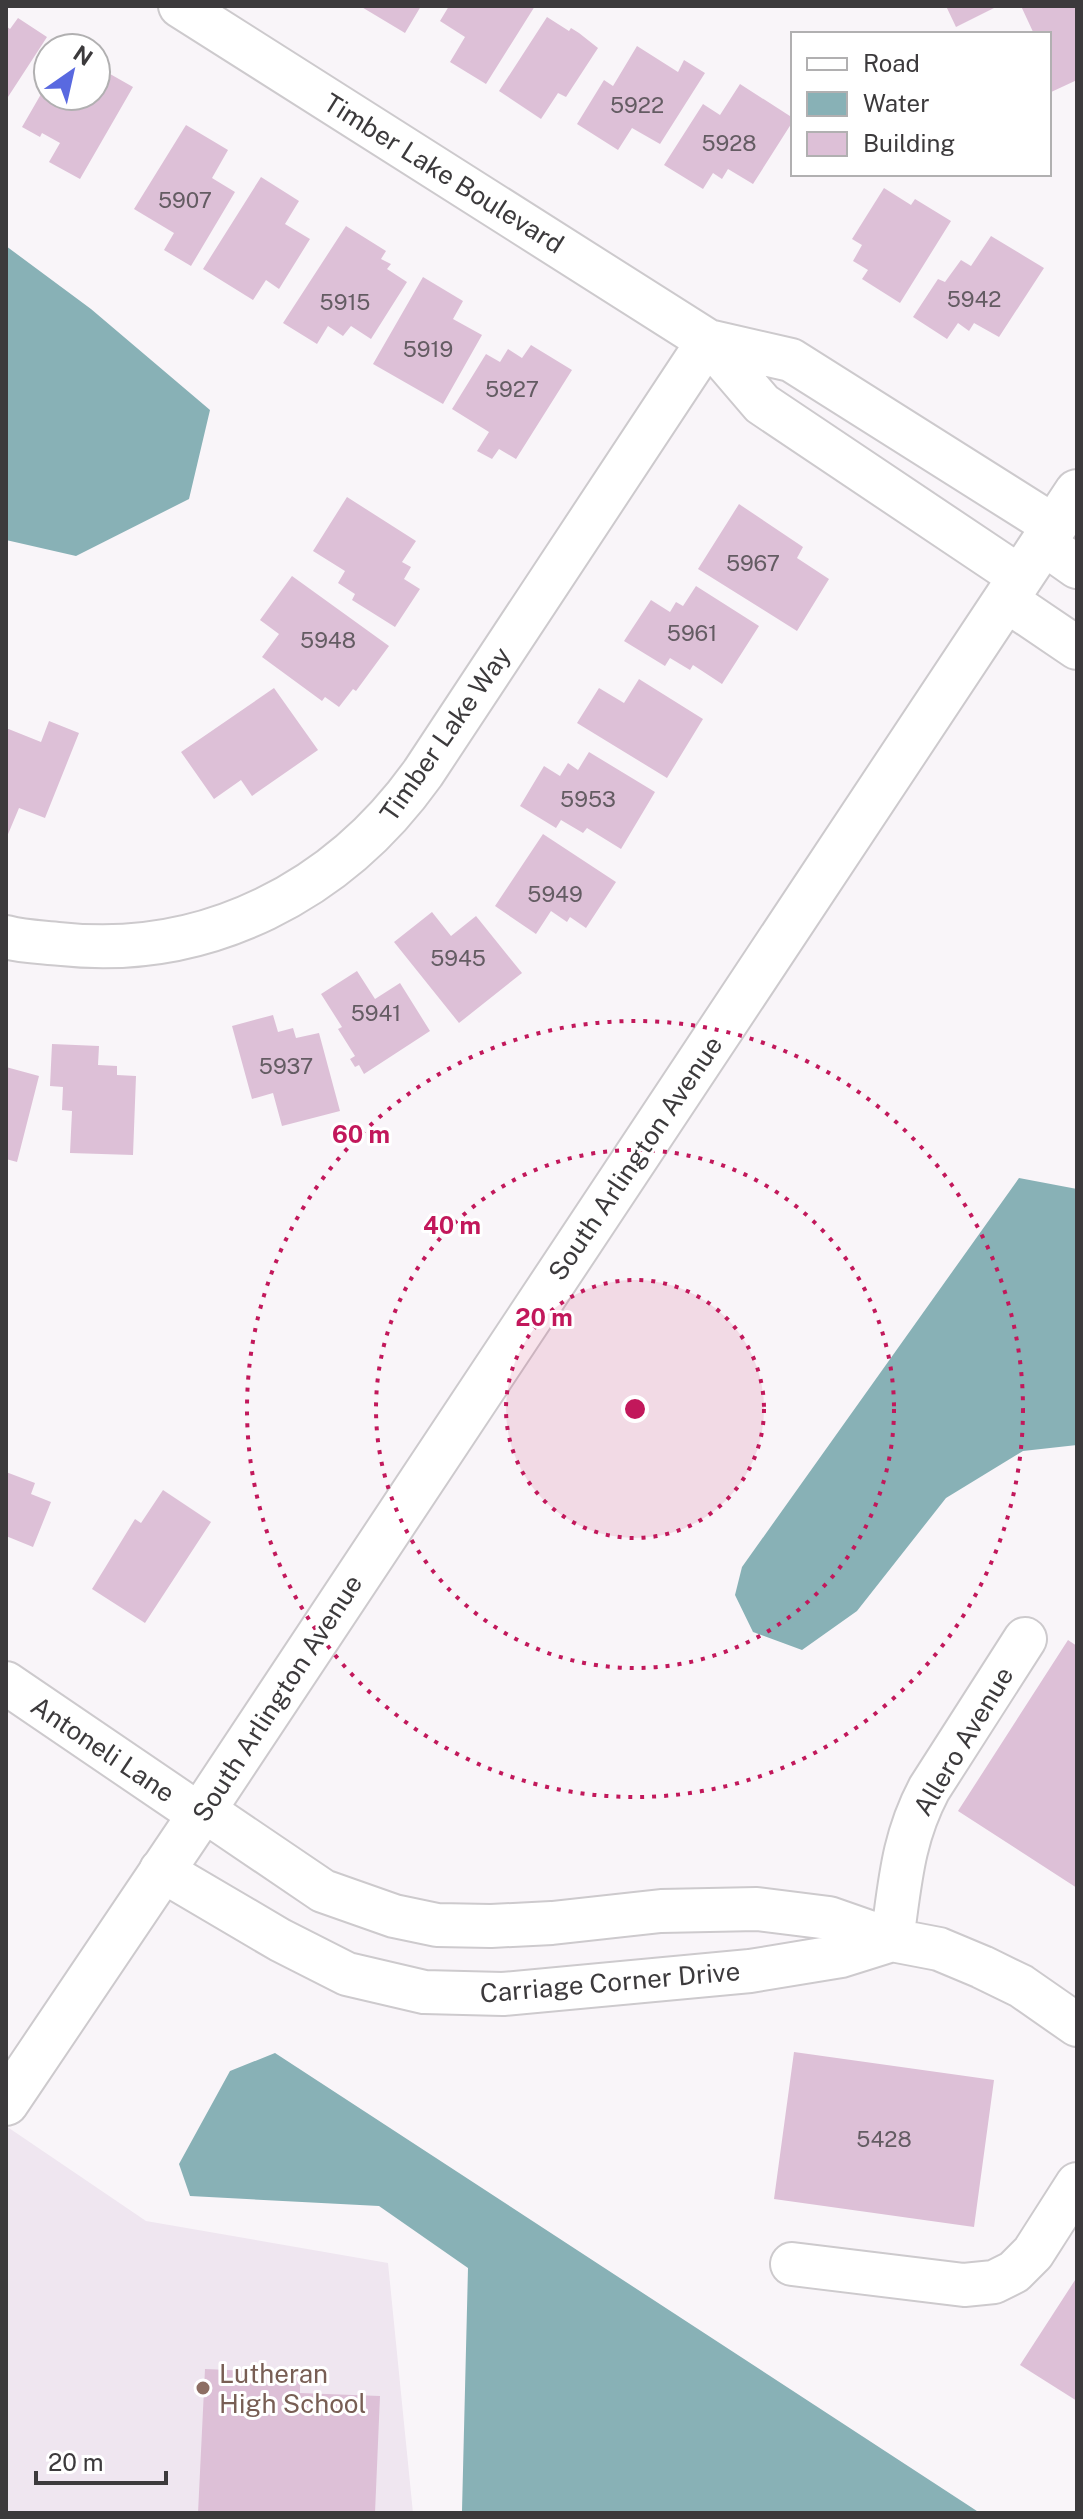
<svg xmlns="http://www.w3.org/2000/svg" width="1083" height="2519" font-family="'Public Sans',sans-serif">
	<rect width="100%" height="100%" fill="#f9f5f9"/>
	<path fill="#efe6f0" d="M6,2126L146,2221L388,2263L413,2513H6Z"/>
	<path fill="#88b1b6" d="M6,246L91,309L210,410L189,499L76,556L6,540Z
		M1019,1178L1077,1189V1445L1023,1451L946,1498L857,1611L802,1650L753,1632L735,1595L742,1567Z
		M275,2053L980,2513H467L462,2511L468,2268L379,2206L190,2196L179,2164L230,2071Z"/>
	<path fill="#ddc0d7" d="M360,6H421L405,33Z
		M449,6H535L486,84L450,62L465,37L440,21Z
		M946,6H998L956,27Z
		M1021,6H1077V80L1049,93V34H1034Z
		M547,17L569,31L571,28L579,33L598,48L566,97L558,93L541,119L499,91Z
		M18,18L47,37L6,100V26L10,29Z
		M637,46L678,72L684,60L705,73L660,144L632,128L618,150L577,124L604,80L613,86Z
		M96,66L133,87L80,179L49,162L60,143L42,133L40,137L22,127L48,82V96H96Z
		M740,84L793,118V121L753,184L728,169L722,179L713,173L703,189L664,165L703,104L720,115Z
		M186,125L228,150L212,178L235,192L191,266L164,250L174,233L134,209Z
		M261,177L299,201L285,224L310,239L279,289L266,280L253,300L203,269Z
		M884,188L911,205L915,199L951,221L900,303L862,279L868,270L853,261L862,245L852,239Z
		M346,226L386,251L381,259L391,264L387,269L407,282L371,339L351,326L343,336L328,326L317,344L283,323Z
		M991,236L1044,268L999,337L974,323L969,331L958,323L947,339L913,317L938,279L945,282L961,260L971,266Z
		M423,277L463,301L453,319L482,335L443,404L373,364Z
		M531,345L572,370L516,459L499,449L492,459L477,451L489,432L452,409L486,354L500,362L508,349L522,358Z
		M347,497L416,541L402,562L411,567L404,579L420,589L395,627L352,600L355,594L338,583L345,571L313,551Z
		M739,504L803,547L797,558L829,579L797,631L698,569Z
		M292,576L389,646L356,691L353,689L339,707L325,697L322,701L262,657L279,634L260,620Z
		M696,586L759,626L722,684L693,665L690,670L670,658L665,666L624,641L651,600L670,612L676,602L683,606Z
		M639,679L703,719L667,778L577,723L599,688L624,703Z
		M274,688L318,750L252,796L241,780L214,799L181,752Z
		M49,721L79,733L45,818L19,808L6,839V728L41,742Z
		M589,752L655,792L621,849L587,828L583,833L561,820L556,828L520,806L544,766L560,776L568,763L578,770Z
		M543,834L616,882L586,928L570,917L567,922L551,911L536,934L495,906Z
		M432,912L451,936L476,916L522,973L459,1023L394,942Z
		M357,971L375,999L400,983L430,1031L364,1074L359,1065L355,1067L350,1059L355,1056L338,1029L342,1027L321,994Z
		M273,1015L278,1032L293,1028L296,1038L319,1033L340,1111L282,1126L273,1093L252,1099L232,1026Z
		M52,1044L99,1046L98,1065L117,1066V1075L136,1076L133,1155L70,1153L72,1111L62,1110L63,1087L50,1086Z
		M6,1067L39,1076L17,1162L6,1159Z
		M6,1472L35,1483L31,1494L51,1502L33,1547L6,1536Z
		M163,1490L211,1522L145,1623L92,1589L135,1519L141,1523Z
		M1068,1640L1077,1646V1888L958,1811Z
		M794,2052L994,2080L974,2227L774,2199Z
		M1077,2277V2401L1020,2365Z
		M205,2369L300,2373V2393L380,2396L375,2513H198Z"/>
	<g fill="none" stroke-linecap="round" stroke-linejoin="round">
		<g stroke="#cdcacd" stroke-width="46">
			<path id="minor" d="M180,6L708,341L762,404L1020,577
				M708,341L791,360L1054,526
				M1043,543L1077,567
				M1006,600L1077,648
				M6,937C24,942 42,942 60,944C207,960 339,891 423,773L708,341
				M6,1683L200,1815
				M202,1809L323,1891L394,1916L437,1925L491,1926L552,1923L661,1911L757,1909L829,1918L892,1940L939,1949L982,1967L1021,1986L1077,2025
				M161,1870L280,1940L347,1974L424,1992L503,1994L750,1971L841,1956L892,1940C900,1885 902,1840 929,1789L1025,1639
				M792,2264L964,2285L994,2282L1014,2272L1033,2253L1077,2184"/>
		</g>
		<g stroke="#cdcacd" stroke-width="48">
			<path id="secondary" d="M6,2103L200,1815L1077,492"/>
		</g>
		<use href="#minor" stroke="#fff" stroke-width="42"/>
		<use href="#secondary" stroke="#fff" stroke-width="44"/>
	</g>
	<circle cx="635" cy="1409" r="129" fill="#c2185b" fill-opacity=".12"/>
	<g fill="none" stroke="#c2185b" stroke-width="4" stroke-dasharray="4 8">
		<circle cx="635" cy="1409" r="129"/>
		<circle cx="635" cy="1409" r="259"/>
		<circle cx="635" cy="1409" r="388"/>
	</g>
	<circle fill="#8d6e63" stroke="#fff" stroke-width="3" cx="203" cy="2388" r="8"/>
	<g text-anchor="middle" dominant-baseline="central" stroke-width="6" stroke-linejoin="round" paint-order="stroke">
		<g font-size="22" fill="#645c63">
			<text x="637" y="105">5922</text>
			<text x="729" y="143">5928</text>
			<text x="185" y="200">5907</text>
			<text x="974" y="299">5942</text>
			<text x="345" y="302">5915</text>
			<text x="428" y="349">5919</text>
			<text x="512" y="389">5927</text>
			<text x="753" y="563">5967</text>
			<text x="692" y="633">5961</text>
			<text x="328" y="640">5948</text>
			<text x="588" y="799">5953</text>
			<text x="555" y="894">5949</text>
			<text x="458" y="958">5945</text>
			<text x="376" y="1013">5941</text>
			<text x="286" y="1066">5937</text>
			<text x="884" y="2139">5428</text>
		</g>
		<g font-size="26" fill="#3c3a3c" stroke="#fff">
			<text transform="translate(444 173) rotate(32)">Timber Lake Boulevard</text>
			<text transform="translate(445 734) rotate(-55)">Timber Lake Way</text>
			<text transform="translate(635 1158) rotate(-56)">South Arlington Avenue</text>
			<text transform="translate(277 1698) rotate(-57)">South Arlington Avenue</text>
			<text transform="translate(963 1741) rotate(-59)">Allero Avenue</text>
			<text transform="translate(103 1749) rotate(34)">Antoneli Lane</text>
			<text transform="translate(610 1982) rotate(-5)">Carriage Corner Drive</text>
		</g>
		<g font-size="26" fill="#785e54" stroke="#fff" text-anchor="start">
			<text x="219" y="2373">Lutheran<tspan x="219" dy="30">High School</tspan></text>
		</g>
	</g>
	<circle cx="635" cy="1409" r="12" fill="#c2185b" stroke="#fff" stroke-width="4"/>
	<g font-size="24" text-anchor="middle" font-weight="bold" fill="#c2185b" stroke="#fff" stroke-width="6" stroke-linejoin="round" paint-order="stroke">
		<text x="361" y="1143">60 m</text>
		<text x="452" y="1234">40 m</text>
		<text x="544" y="1326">20 m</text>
	</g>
	<rect width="1083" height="2519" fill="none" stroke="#3c3a3c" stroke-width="16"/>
	<rect x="791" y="32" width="260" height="144" fill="#ffffff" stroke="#b1b0b1" stroke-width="2"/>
	<rect x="807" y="58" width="40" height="12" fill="#ffffff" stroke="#b1b0b1" stroke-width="2"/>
	<text x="863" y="72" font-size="24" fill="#3c3a3c">Road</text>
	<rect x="807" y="92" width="40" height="24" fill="#88b1b6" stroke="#b1b0b1" stroke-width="2"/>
	<text x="863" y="112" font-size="24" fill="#3c3a3c">Water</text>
	<rect x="807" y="132" width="40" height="24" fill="#ddc0d7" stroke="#b1b0b1" stroke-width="2"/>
	<text x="863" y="152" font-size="24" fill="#3c3a3c">Building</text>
	<g transform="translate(72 72) rotate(34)"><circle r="38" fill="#ffffff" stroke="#b1b0b1" stroke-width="2"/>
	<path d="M0-6L14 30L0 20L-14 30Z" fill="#5969e0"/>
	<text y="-12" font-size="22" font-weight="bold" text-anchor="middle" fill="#3c3a3c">N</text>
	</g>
	<path d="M36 2471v12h130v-12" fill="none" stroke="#3c3a3c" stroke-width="4"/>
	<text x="48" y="2471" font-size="24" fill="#3c3a3c" stroke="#ffffff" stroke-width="6" paint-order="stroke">20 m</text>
</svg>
